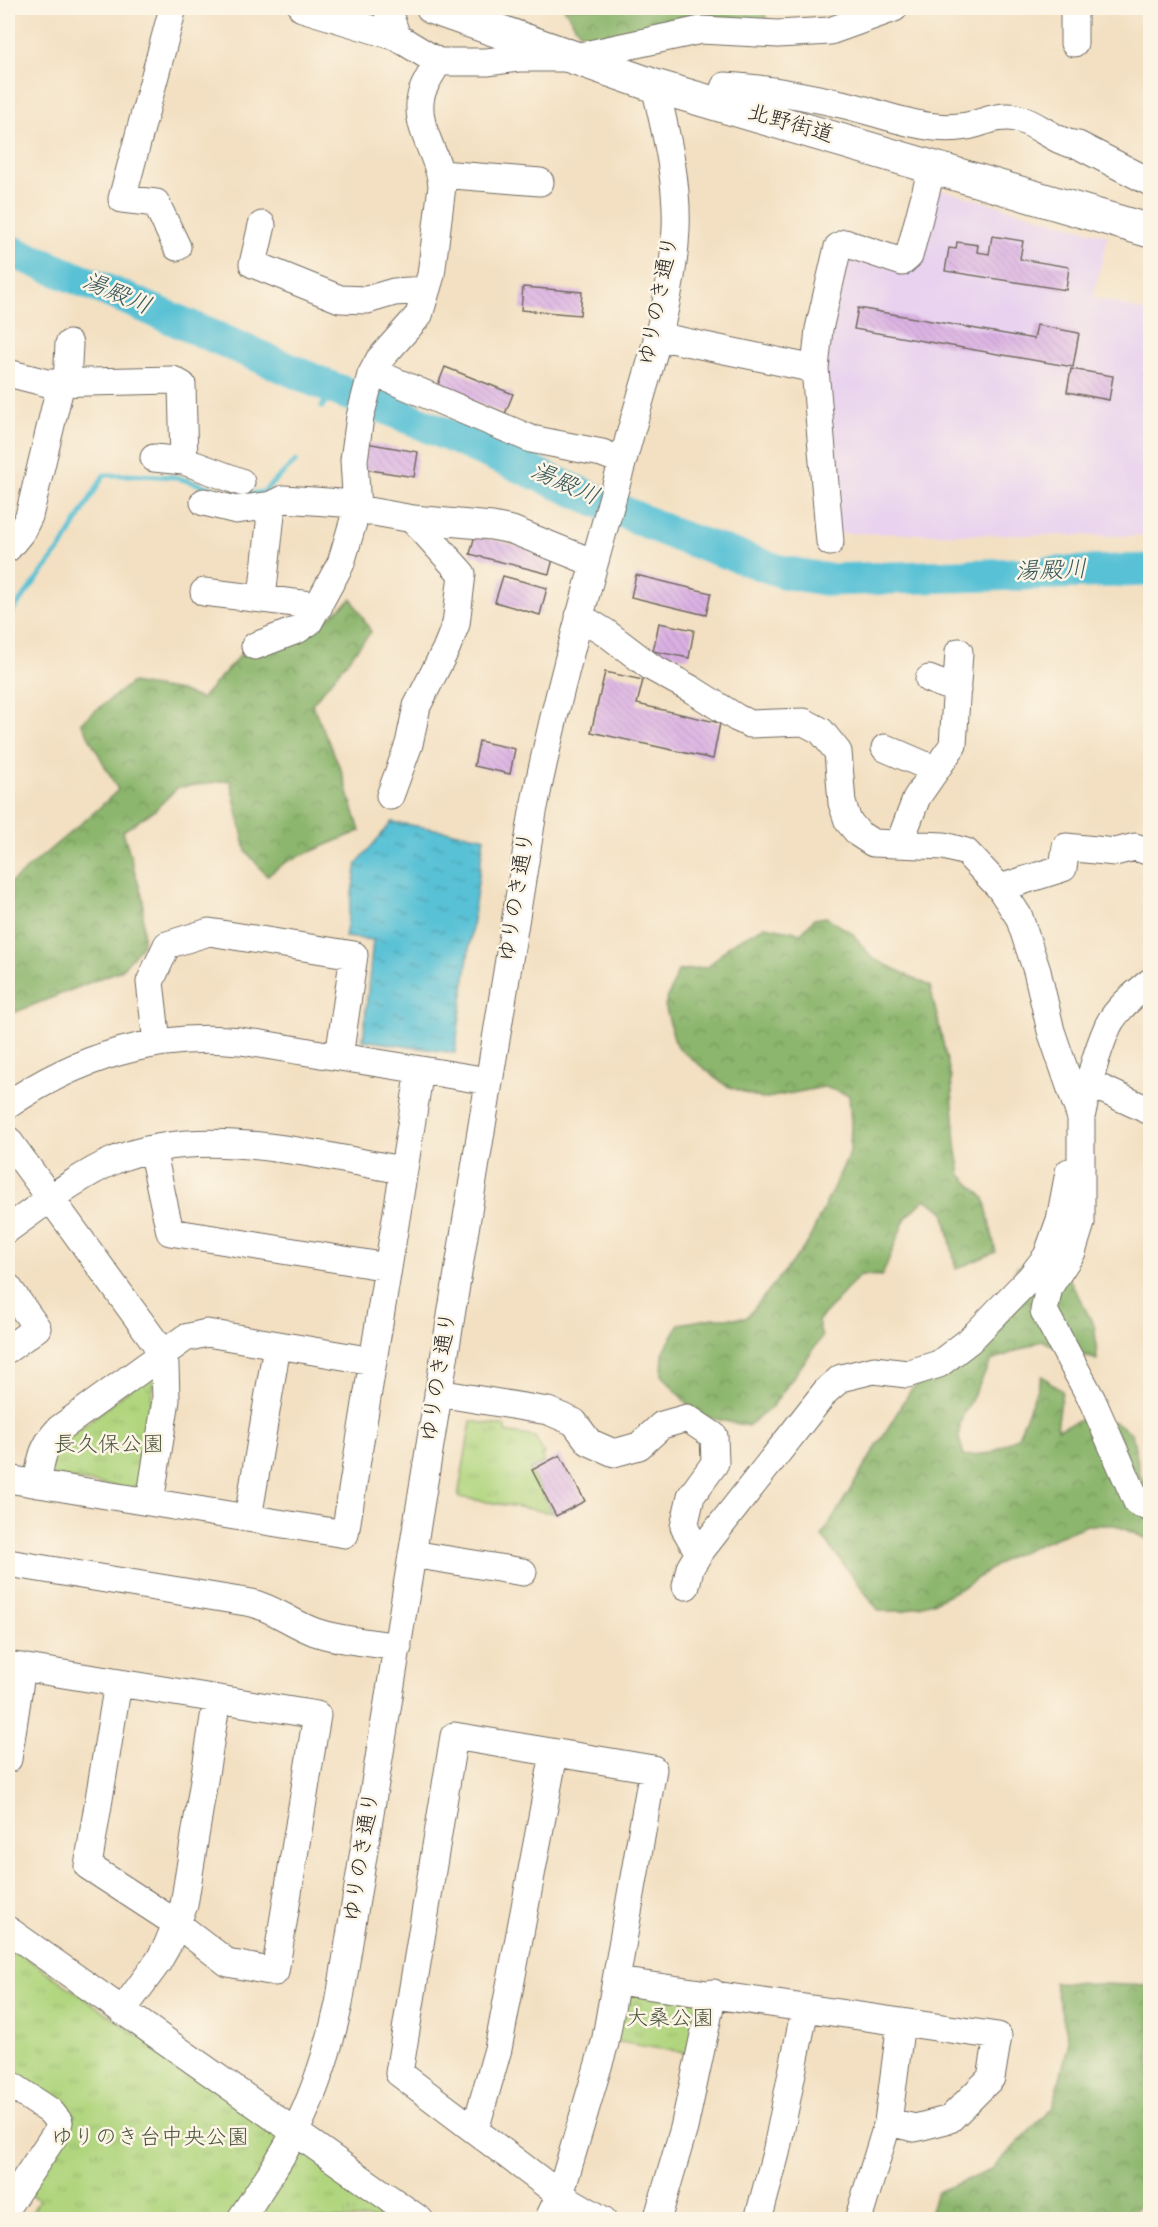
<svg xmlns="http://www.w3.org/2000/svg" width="1158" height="2227" font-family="'Gochi Hand','Klee One',sans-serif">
	<defs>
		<pattern id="forest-crowns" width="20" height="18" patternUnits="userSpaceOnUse" patternTransform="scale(1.5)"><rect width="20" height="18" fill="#8cb66d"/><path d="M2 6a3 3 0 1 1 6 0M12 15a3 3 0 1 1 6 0" fill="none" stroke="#73945a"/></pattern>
		<pattern id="park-tufts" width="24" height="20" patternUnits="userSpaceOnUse" patternTransform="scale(1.5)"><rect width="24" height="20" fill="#b0d57e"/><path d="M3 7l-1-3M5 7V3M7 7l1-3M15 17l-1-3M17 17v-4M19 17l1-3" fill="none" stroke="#98b76d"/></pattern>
		<pattern id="water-ripples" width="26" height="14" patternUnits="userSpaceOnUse" patternTransform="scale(1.5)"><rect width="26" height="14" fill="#59c1d5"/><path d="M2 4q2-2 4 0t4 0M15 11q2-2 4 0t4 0" fill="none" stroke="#4a9dad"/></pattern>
		<pattern id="building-back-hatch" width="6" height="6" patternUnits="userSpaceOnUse" patternTransform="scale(1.5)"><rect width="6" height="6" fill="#dbb1e4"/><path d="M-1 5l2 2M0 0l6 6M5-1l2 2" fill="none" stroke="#bc98c4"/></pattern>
	</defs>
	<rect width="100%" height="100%" fill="#fcf5e5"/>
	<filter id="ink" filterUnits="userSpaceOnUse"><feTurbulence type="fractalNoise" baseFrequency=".0167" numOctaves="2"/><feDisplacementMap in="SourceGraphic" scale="12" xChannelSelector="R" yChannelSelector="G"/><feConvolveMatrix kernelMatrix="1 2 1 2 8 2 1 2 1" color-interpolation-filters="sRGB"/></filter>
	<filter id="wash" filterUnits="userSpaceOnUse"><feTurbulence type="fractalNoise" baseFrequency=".008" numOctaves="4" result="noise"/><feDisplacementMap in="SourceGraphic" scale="24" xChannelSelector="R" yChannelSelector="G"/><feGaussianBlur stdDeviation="1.35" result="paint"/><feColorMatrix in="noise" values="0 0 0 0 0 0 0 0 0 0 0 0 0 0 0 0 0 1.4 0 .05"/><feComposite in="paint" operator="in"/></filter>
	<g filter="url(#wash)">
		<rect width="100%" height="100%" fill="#f3e0c2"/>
		<path fill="#e8d2ef" d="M939,189L1108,236L1093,297L1150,313V534L1134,536L830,533L820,334L840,258L903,270Z"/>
		<path fill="url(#forest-crowns)" stroke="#5c704c" stroke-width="1.5" d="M564,8H762L777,42L698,32L620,52L580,33Z
			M352,599L371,632L312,704L341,770L360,831L286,862L267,876L246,851L230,780L177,788L155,810L123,831L143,899V944L121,970L8,1015V1019V885L98,809L118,790L81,722L131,683L180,691L201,699L244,651L314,629Z
			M826,917L853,934L872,958L930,986L951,1078L956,1144L961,1175L984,1198L996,1252L956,1269L944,1211L925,1199L905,1219L882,1276L860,1275L818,1321L822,1337L771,1408L748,1426L697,1415L662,1375L663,1353L679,1324L714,1318H746L807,1244L850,1152L851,1123L849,1095L824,1087L762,1099L725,1085L676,1046L665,1005L678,971L708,967L731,944L765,926L801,933L814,919Z
			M1056,1253L1095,1328L1097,1360L1041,1341L991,1361L960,1422L959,1438L964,1456L991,1453L1018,1437L1042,1376L1062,1391L1057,1429L1083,1419L1115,1422L1132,1434L1141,1477L1150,1486V1540L1115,1525H1087L1008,1557L967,1585L936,1601L903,1611H879L822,1536L911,1390L989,1330L1017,1267Z
			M1054,1982L1150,1986V2195L1125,2219H928L937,2192L991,2170L1053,2107L1069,2042Z"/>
		<path fill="url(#park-tufts)" stroke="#6e8054" stroke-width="1.5" d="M148,1375L154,1379L140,1482L131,1489L51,1476L53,1450Z
			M471,1421L506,1427V1432L535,1437L544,1454L541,1456L544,1462L530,1470L553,1513L458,1497Z
			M8,1945L403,2219H27L39,2201L27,2191L75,2116L8,2072Z
			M621,1984L709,1995L697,2055L612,2041Z"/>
		<path fill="url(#water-ripples)" stroke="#427680" stroke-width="1.5" d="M392,822L484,837L455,1053L363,1040L373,940L345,937L357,863Z"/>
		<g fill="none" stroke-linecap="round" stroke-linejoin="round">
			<path stroke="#59c1d5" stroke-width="5" d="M322,407L332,388
				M8,617L63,545L104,475H142L175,477L238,496L263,492L296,461"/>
			<path stroke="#59c1d5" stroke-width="33" d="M8,250L127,299L332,388L386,408L678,536L783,572L829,580L1150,570"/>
		</g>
		<g id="blocks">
			<path fill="url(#building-back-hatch)" d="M992,236L1023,241L1020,259L1069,267L1066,290L945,271L949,248L956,249L957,242L978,245L977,252L989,254Z
				M523,287L582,292L580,315L521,310Z
				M858,308L1034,339L1037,325L1079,333L1073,367L854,329Z
				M445,367L513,394L505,414L437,387Z
				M1071,369L1113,376L1109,400L1067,392Z
				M1150,375V400H1149L1146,376Z
				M366,443L418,452L414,477L364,469Z
				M475,535L554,555L549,574L470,554Z
				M636,575L711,593L706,615L631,597Z
				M503,576L547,588L540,615L495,602Z
				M659,623L694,630L689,658L653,651Z
				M605,672L643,680L637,704L720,723L713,759L591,732Z
				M479,741L515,749L510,774L474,766Z
				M560,1455L585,1501L556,1516L532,1470Z"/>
		</g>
	</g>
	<g filter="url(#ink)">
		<use href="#blocks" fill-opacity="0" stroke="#716a60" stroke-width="1.5"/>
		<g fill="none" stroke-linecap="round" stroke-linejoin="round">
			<g stroke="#716a60" stroke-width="29">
				<path id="minor" d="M173,8L122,199L156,203L177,247
					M302,8L397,37L438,62
					M387,8L397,37
					M1074,8V43
					M717,105L725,86C765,88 807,96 846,105C876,112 904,124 935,127C945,128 956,128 967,126C982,123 999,114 1016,118C1038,123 1055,143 1078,145L1150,182
					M441,174L540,182
					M262,225L253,264L340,299L367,300L394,292L425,290
					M657,336L815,369
					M373,372L531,439L602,453L622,461
					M8,373L47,383L173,380L182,385L184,461
					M67,383L69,344
					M154,458L184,461L241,482
					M204,502L236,510L272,505L284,499L356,504
					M357,509L413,519L492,526L512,530L594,563
					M830,542L815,369L819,329L838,247L845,243L902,262L909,256L932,168
					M8,548L21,532L29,516L61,383
					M204,592L319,606
					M262,598L272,505
					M579,616L605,632L651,667L691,689L737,718L750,724L804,722L821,731L838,752L842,803L848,821L859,834L873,843L944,846L966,852L1000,888L1019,917L1037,971L1051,1031L1081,1118V1223L1072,1252L1049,1287L1044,1311L1092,1400L1137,1502L1150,1508
					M255,646L297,630L309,622L341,563L357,509L354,460L360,417L371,375L379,360L419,315L431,275L442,186C440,156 414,128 421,96C423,85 432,73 438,62H487L518,58H571L701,30L778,34L830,31L894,8
					M929,679L957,690
					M885,748L936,770
					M390,796L409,744L417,706L446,649L456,624L462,574L413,519
					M899,844L917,797L953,745L959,652
					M1000,888L1063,868L1066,847L1115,852L1135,847L1150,852
					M157,1043L150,982L167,945L209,932L354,955L339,1057
					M1089,1083L1150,1111
					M8,1105C75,1058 157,1032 240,1041C269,1045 297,1050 326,1055C380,1063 434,1072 488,1081
					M1081,1117C1088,1087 1095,1055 1108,1026C1116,1009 1136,993 1150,982
					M8,1140L155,1342L165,1365L166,1400L150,1502
					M152,1149L170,1232L388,1267
					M8,1229C42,1205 76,1177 115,1160C203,1124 313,1155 403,1170
					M8,1287L37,1328L8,1349
					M438,1393L548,1411L574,1422L589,1442L614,1453L639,1446L662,1425L687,1418L714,1436L715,1463L691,1496L684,1527L699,1553
					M8,1479L345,1534L420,1070
					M37,1484C41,1460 42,1447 59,1429L185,1338L207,1333L373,1361
					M248,1518L277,1346
					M412,1554L523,1572
					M8,1563L252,1603C275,1609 293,1624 315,1632C341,1641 371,1642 398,1647
					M686,1586L690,1568L699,1553L826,1391L841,1378L874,1370L907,1374L939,1364L969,1341L1030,1278L1047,1256L1060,1220L1069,1172
					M8,1665L317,1715L275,1972L228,1963L177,1924L88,1866L118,1683
					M8,1759L22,1667
					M8,1930L420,2220
					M617,1981L998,2036L991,2078L950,2119L915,2128L888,2122
					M122,2011L158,1962L167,1946L184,1905L217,1699
					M8,2083L50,2111L59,2122L56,2133L8,2205
					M475,2130L498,2049L554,1754
					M240,2220C259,2191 278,2164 294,2134C315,2093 329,2048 339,2004L533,812C558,687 594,565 628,442C647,372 673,302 676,229C678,181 666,133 655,86
					M548,2220L560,2195L605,2043L653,1769L454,1736L399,2073L560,2195L603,2220
					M657,2220L684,2128L713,1993
					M758,2220L776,2153L805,2008
					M858,2220L888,2122L901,2022"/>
			</g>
			<g stroke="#716a60" stroke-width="35">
				<path id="major" d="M433,8L655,86L1150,231"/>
			</g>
			<use href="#minor" stroke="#fff" stroke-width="27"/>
			<use href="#major" stroke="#fff" stroke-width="33"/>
		</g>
	</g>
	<g text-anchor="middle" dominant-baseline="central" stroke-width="5" stroke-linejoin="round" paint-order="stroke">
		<g font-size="22" fill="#2b2b2b" stroke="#fcf5e5">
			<text transform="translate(790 126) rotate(16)">北野街道</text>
			<text transform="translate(661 301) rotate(-79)">ゆりのき通り</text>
			<text transform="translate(519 897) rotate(-81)">ゆりのき通り</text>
			<text transform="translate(441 1377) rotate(-81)">ゆりのき通り</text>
			<text transform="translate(364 1857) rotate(-81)">ゆりのき通り</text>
		</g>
		<g font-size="22" fill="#4c5640" stroke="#fcf5e5">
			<text x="109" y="1447">長久保公園</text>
			<text x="670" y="2021">大桑公園</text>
			<text x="150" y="2140">ゆりのき台中央公園</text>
		</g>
		<g font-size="24" font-style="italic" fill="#39585e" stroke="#fcf5e5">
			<text transform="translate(116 296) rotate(23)">湯殿川</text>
			<text transform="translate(564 486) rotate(24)">湯殿川</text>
			<text transform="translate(1051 573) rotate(-2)">湯殿川</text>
		</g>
	</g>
	<rect width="1158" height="2227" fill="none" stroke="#fcf5e5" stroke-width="30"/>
</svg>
